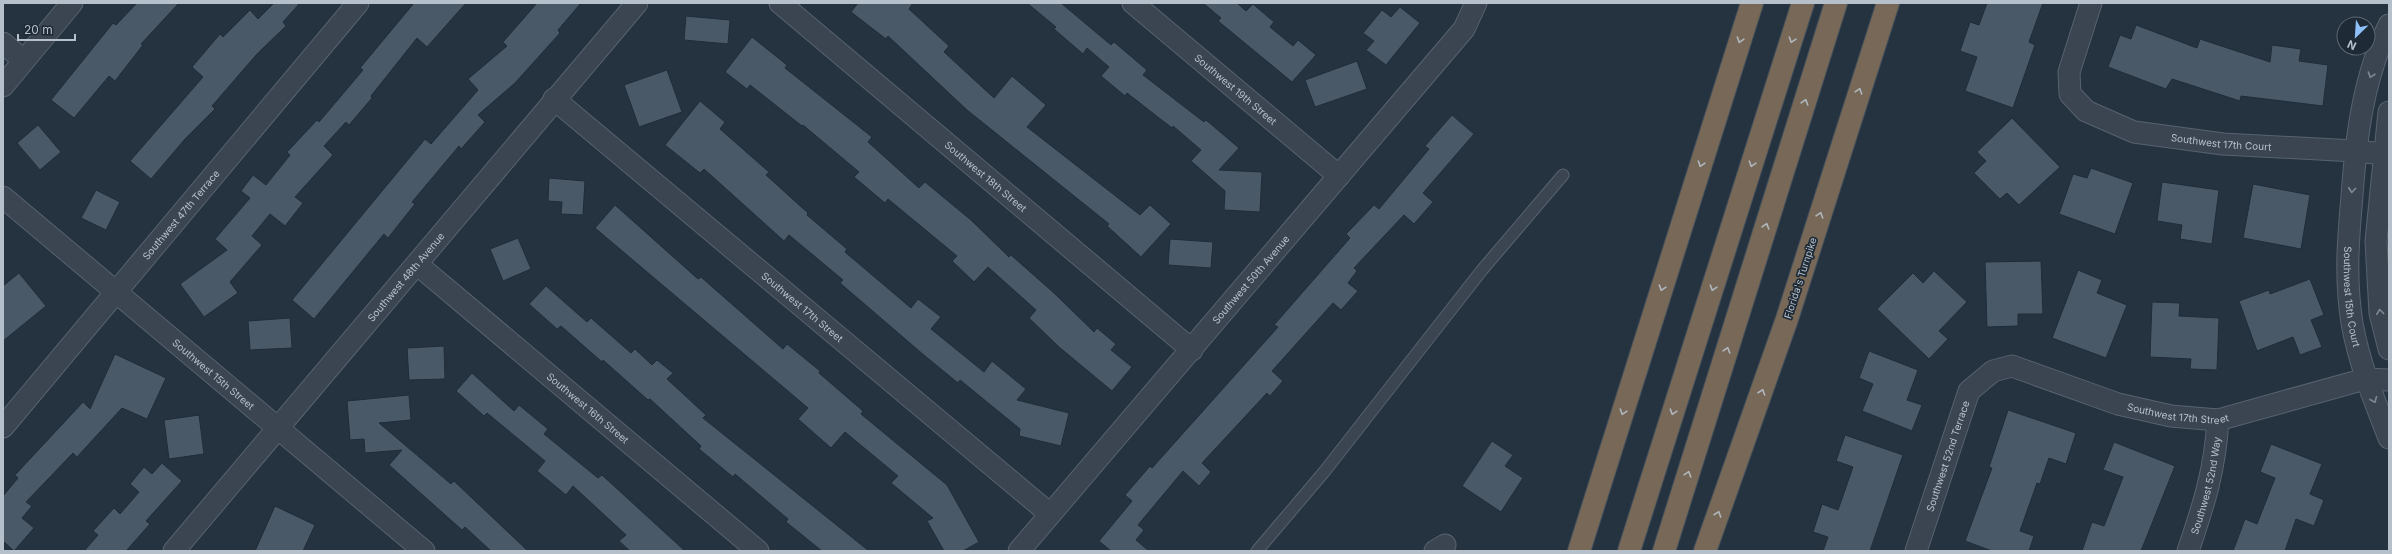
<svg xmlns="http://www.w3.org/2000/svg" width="2392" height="554" font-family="Inter,sans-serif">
	<rect width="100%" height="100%" fill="#253341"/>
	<path fill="#495967" stroke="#202c38" d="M137,3H179L141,44L143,45L115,81L109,76L74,118L51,100L113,23L116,25Z
		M274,3H300L283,22L286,26L257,54L212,106L215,109L185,139L151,179L130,161L203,77L192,67L220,34L223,37L250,10L258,19Z
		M414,3H466L427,47L417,38L371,96L372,98L349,125L346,122L324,146L333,155L295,197L303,203L285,226L270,214L252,236L262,245L230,282L238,293L204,317L180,284L227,250L215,239L250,198L241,191L253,175L266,185L290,155L287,152L317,120L319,122L363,70L360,68Z
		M537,3H581L558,30L560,33L515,83L478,115L485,122L461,149L459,146L412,202L415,204L388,238L384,234L314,319L292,300L425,139L431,144L478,90L468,79L507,46L503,42Z
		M858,3H913L909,9L949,46L944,52L994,98L1012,76L1046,105L1027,127L1140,215L1150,205L1171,224L1141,257L1107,226L1109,224L967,110L888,36L886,39L851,12Z
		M1027,3H1061L1111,45L1114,42L1147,70L1143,75L1204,122L1206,120L1239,148L1219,170L1262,172L1260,212L1224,210L1225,191L1191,161L1201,150L1173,126L1172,128L1127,93L1125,96L1101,76L1109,67L1087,48L1083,54L1054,29L1056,27Z
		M1203,3H1237L1246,11L1253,4L1274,22L1270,27L1293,46L1298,40L1316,55L1292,82L1218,21L1221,18Z
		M1987,3H2043L2029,42L2035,45L2013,108L1965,91L1977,57L1960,51L1970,22L1979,25Z
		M1400,7L1420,23L1386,65L1366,50L1374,41L1363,33L1382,10L1391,17Z
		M686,16L730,20L728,44L684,40Z
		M2136,25L2197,48L2200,39L2270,62L2272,45L2301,49L2299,61L2328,65L2323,106L2241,96L2240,101L2172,79L2166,89L2108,67L2120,35L2131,39Z
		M752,37L787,65L785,68L872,137L868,142L919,188L925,182L971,220L1009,257L1011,255L1054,293L1094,332L1097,328L1116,344L1111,350L1132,367L1112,391L1059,347L1029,318L1036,310L988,267L974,282L952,261L957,256L888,199L885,203L854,177L859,172L803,125L802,126L750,85L747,89L725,72Z
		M1357,61L1367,89L1315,107L1305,80Z
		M667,70L682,112L639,127L624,85Z
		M700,101L725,122L720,129L769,172L766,175L808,213L807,215L847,249L845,252L911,308L918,299L941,317L931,329L984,372L992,361L1026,389L1017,400L1069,413L1061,446L1019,436L1020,429L960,380L958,383L925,356L840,283L843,280L789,235L784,241L704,169L700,173L665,145Z
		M1452,115L1474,134L1423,193L1433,202L1414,224L1404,215L1354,268L1357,271L1348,283L1358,291L1341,310L1333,303L1272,371L1283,381L1270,396L1267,393L1202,463L1211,472L1199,486L1183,471L1138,525L1144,530L1136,540L1149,551H1111L1099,541L1132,501L1125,495L1150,466L1152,468L1278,327L1274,325L1350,238L1346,234L1374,205L1379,209L1429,149L1425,146Z
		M2012,118L2060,167L2019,205L2007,193L2000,199L1974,173L1986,161L1977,152Z
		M38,125L61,152L40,170L17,143Z
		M2091,168L2133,183L2115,234L2059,214L2073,174L2087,178Z
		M549,178L585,181L583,215L561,214L562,202L548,201Z
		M2162,182L2219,190L2212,244L2180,239L2182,225L2157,221Z
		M2253,184L2310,195L2301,249L2243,238Z
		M96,190L120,202L106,230L81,218Z
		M615,205L698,279L701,277L783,349L787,344L820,371L819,373L863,411L861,414L947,485L979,542L963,551H944L927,521L933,518L891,483L898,476L845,432L831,448L798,419L808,408L595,228Z
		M518,238L531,269L503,281L490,249Z
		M1170,239L1213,242L1211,268L1168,265Z
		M2041,261L2043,314H2018V326L1987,327L1985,262Z
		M2078,270L2102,280L2097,293L2127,305L2106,358L2052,338Z
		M1934,271L1967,302L1939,331L1948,339L1929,359L1877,309L1913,273L1923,283Z
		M19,273L46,306L3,341V286Z
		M2310,279L2324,315L2311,320L2322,347L2300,355L2293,337L2257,351L2239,301L2269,290L2270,294Z
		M546,286L587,322L591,318L631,353L635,349L652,365L657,360L673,373L667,379L706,415L703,418L869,551H822L786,522L788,519L735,474L733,477L699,449L701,446L650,399L648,400L603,360L602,362L561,326L557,329L529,304Z
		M2152,302L2180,303L2179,316L2219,318L2217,370L2190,369L2191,359L2150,357Z
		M290,318L292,348L250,350L248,321Z
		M444,346L445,379L409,380L407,348Z
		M1869,351L1918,370L1907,400L1922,405L1912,431L1862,411L1873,384L1859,378Z
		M115,354L166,378L147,419L122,408L77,457L73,453L26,502L32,506L22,518L34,528L14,551L3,541V496L18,478L15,475L83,402L90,409Z
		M472,373L514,411L519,405L548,429L544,434L598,478L602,475L685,551H630L619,541L626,535L573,486L566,495L537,471L545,461L487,413L484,416L456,391Z
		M409,395L411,420L379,423L451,484L454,481L528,551H491L465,527L462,530L389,465L402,450L365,453L364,439L350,440L347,401Z
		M2008,410L2076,433L2066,464L2049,458L2040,484L2037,483L2020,531L2034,536L2029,551H1992L1965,541L1992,468L1989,467Z
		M199,415L204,454L169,459L164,420Z
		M1845,435L1903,455L1870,551H1823L1828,537L1813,532L1822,504L1838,510L1853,467L1836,461Z
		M1492,441L1513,455L1505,466L1523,478L1501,512L1462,486Z
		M2114,442L2175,466L2141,551H2082L2092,522L2104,526L2123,477L2103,470Z
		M2271,444L2322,464L2310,494L2324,500L2314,526L2296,519L2285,551H2233L2245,519L2257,524L2275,478L2260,472Z
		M162,463L182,481L146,521L150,524L126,551H84L98,535L93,531L114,508L120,514L139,492L130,484L144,467L152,474Z
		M275,506L315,525L303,551H255Z"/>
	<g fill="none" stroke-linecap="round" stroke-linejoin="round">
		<g stroke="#57636e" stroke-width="13">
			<path id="service" d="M1257,551L1324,472L1482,270L1563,175"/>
		</g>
		<g stroke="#57636e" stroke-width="23">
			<g id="minor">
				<path id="s1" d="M780,3L1192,350"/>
				<path id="s2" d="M1133,3L1339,176"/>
				<path id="s3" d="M2091,3L2069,72L2070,94L2086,111L2134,132L2223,144L2355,151L2384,154"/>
				<path id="s4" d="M2389,25C2363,78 2356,138 2352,196C2348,241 2345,278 2352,323C2359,363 2374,400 2389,438"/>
				<path d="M3,43L23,60"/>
				<path d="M3,86L72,3"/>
				<path id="s5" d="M554,99L1050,514"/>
				<path d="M2389,112L2376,241L2380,313L2389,349"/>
				<path id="s6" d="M3,197L424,551"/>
				<path id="s7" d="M418,265L758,551"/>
				<path id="s8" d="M3,427L358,3"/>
				<path id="s9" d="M174,551L637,3"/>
				<path id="s10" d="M1019,551L1464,29L1476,3"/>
				<path d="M1435,551L1445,545"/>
				<path id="s11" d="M1916,551L1969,391L1993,371L2012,366L2118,404L2171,416L2218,420L2365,379L2389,380"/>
				<path id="s12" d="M2188,551C2204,504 2215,470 2218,420"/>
			</g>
		</g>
		<g stroke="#44505b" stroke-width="24">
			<path id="motorway" d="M1579,551L1752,3
				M1629,551L1803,3
				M1664,551L1836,3
				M1705,551L1787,319L1888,3"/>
		</g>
		<use href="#service" stroke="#3a4551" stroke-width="11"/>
		<use href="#minor" stroke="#3a4551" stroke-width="21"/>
		<use href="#motorway" stroke="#776857" stroke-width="22"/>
	</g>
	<defs><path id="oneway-chevron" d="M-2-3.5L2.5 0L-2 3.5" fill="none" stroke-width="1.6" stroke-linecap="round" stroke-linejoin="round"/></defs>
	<g stroke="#b0b7bf">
		<use href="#oneway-chevron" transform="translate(1740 40) rotate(108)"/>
		<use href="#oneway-chevron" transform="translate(1792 40) rotate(108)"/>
		<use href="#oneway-chevron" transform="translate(1859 91) rotate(-72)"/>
		<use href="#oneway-chevron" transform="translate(1805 102) rotate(-73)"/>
		<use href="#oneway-chevron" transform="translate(1701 164) rotate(108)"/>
		<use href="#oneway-chevron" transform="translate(1752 164) rotate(108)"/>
		<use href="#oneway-chevron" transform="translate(1820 215) rotate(-72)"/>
		<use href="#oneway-chevron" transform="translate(1766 226) rotate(-73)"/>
		<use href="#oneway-chevron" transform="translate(1662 288) rotate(108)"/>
		<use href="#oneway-chevron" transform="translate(1713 288) rotate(108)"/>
		<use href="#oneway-chevron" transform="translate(1727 350) rotate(-73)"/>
		<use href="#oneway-chevron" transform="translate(1762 392) rotate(-71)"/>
		<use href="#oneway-chevron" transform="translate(1623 412) rotate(108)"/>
		<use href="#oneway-chevron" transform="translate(1673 412) rotate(108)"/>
		<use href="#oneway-chevron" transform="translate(1688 474) rotate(-73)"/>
		<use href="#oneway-chevron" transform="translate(1718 514) rotate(-71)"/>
	</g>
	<g stroke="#7e8994">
		<use href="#oneway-chevron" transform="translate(2371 75) rotate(109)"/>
		<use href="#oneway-chevron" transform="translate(2352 190) rotate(95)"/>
		<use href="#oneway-chevron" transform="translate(2380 312) rotate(-97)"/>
		<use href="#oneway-chevron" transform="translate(2374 400) rotate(68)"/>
	</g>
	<g text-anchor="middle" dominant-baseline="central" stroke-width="3.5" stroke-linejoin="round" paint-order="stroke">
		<g font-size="10" fill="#b6c0cb" stroke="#1e2a36">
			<text stroke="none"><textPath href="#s2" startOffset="134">Southwest 19th Street</textPath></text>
			<text stroke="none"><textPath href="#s3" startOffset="258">Southwest 17th Court</textPath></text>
			<text stroke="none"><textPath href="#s1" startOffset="269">Southwest 18th Street</textPath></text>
			<text stroke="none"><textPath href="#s8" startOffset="277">Southwest 47th Terrace</textPath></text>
			<text stroke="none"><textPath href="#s9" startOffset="359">Southwest 48th Avenue</textPath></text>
			<text transform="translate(1800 278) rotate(-72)">Florida's Turnpike</text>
			<text stroke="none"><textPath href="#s10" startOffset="357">Southwest 50th Avenue</textPath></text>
			<text stroke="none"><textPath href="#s4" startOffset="277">Southwest 15th Court</textPath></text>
			<text stroke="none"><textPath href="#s5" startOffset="324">Southwest 17th Street</textPath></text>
			<text stroke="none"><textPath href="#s6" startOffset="275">Southwest 15th Street</textPath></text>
			<text stroke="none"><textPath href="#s7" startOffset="222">Southwest 16th Street</textPath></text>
			<text stroke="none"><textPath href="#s11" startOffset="393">Southwest 17th Street</textPath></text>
			<text stroke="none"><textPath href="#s11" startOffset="100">Southwest 52nd Terrace</textPath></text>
			<text stroke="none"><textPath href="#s12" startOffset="68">Southwest 52nd Way</textPath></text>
		</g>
	</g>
	<rect width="2392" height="554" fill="none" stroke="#b6c0cb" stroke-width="8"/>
	<g transform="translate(2356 36) rotate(205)"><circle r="19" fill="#1e2a36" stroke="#5b6672"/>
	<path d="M0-3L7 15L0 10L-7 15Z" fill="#8dbff9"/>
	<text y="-6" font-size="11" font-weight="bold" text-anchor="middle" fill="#b6c0cb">N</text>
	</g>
	<path d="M18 34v6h57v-6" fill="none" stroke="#b6c0cb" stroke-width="2"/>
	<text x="24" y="34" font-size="12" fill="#b6c0cb" stroke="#1e2a36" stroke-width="3" paint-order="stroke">20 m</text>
</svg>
